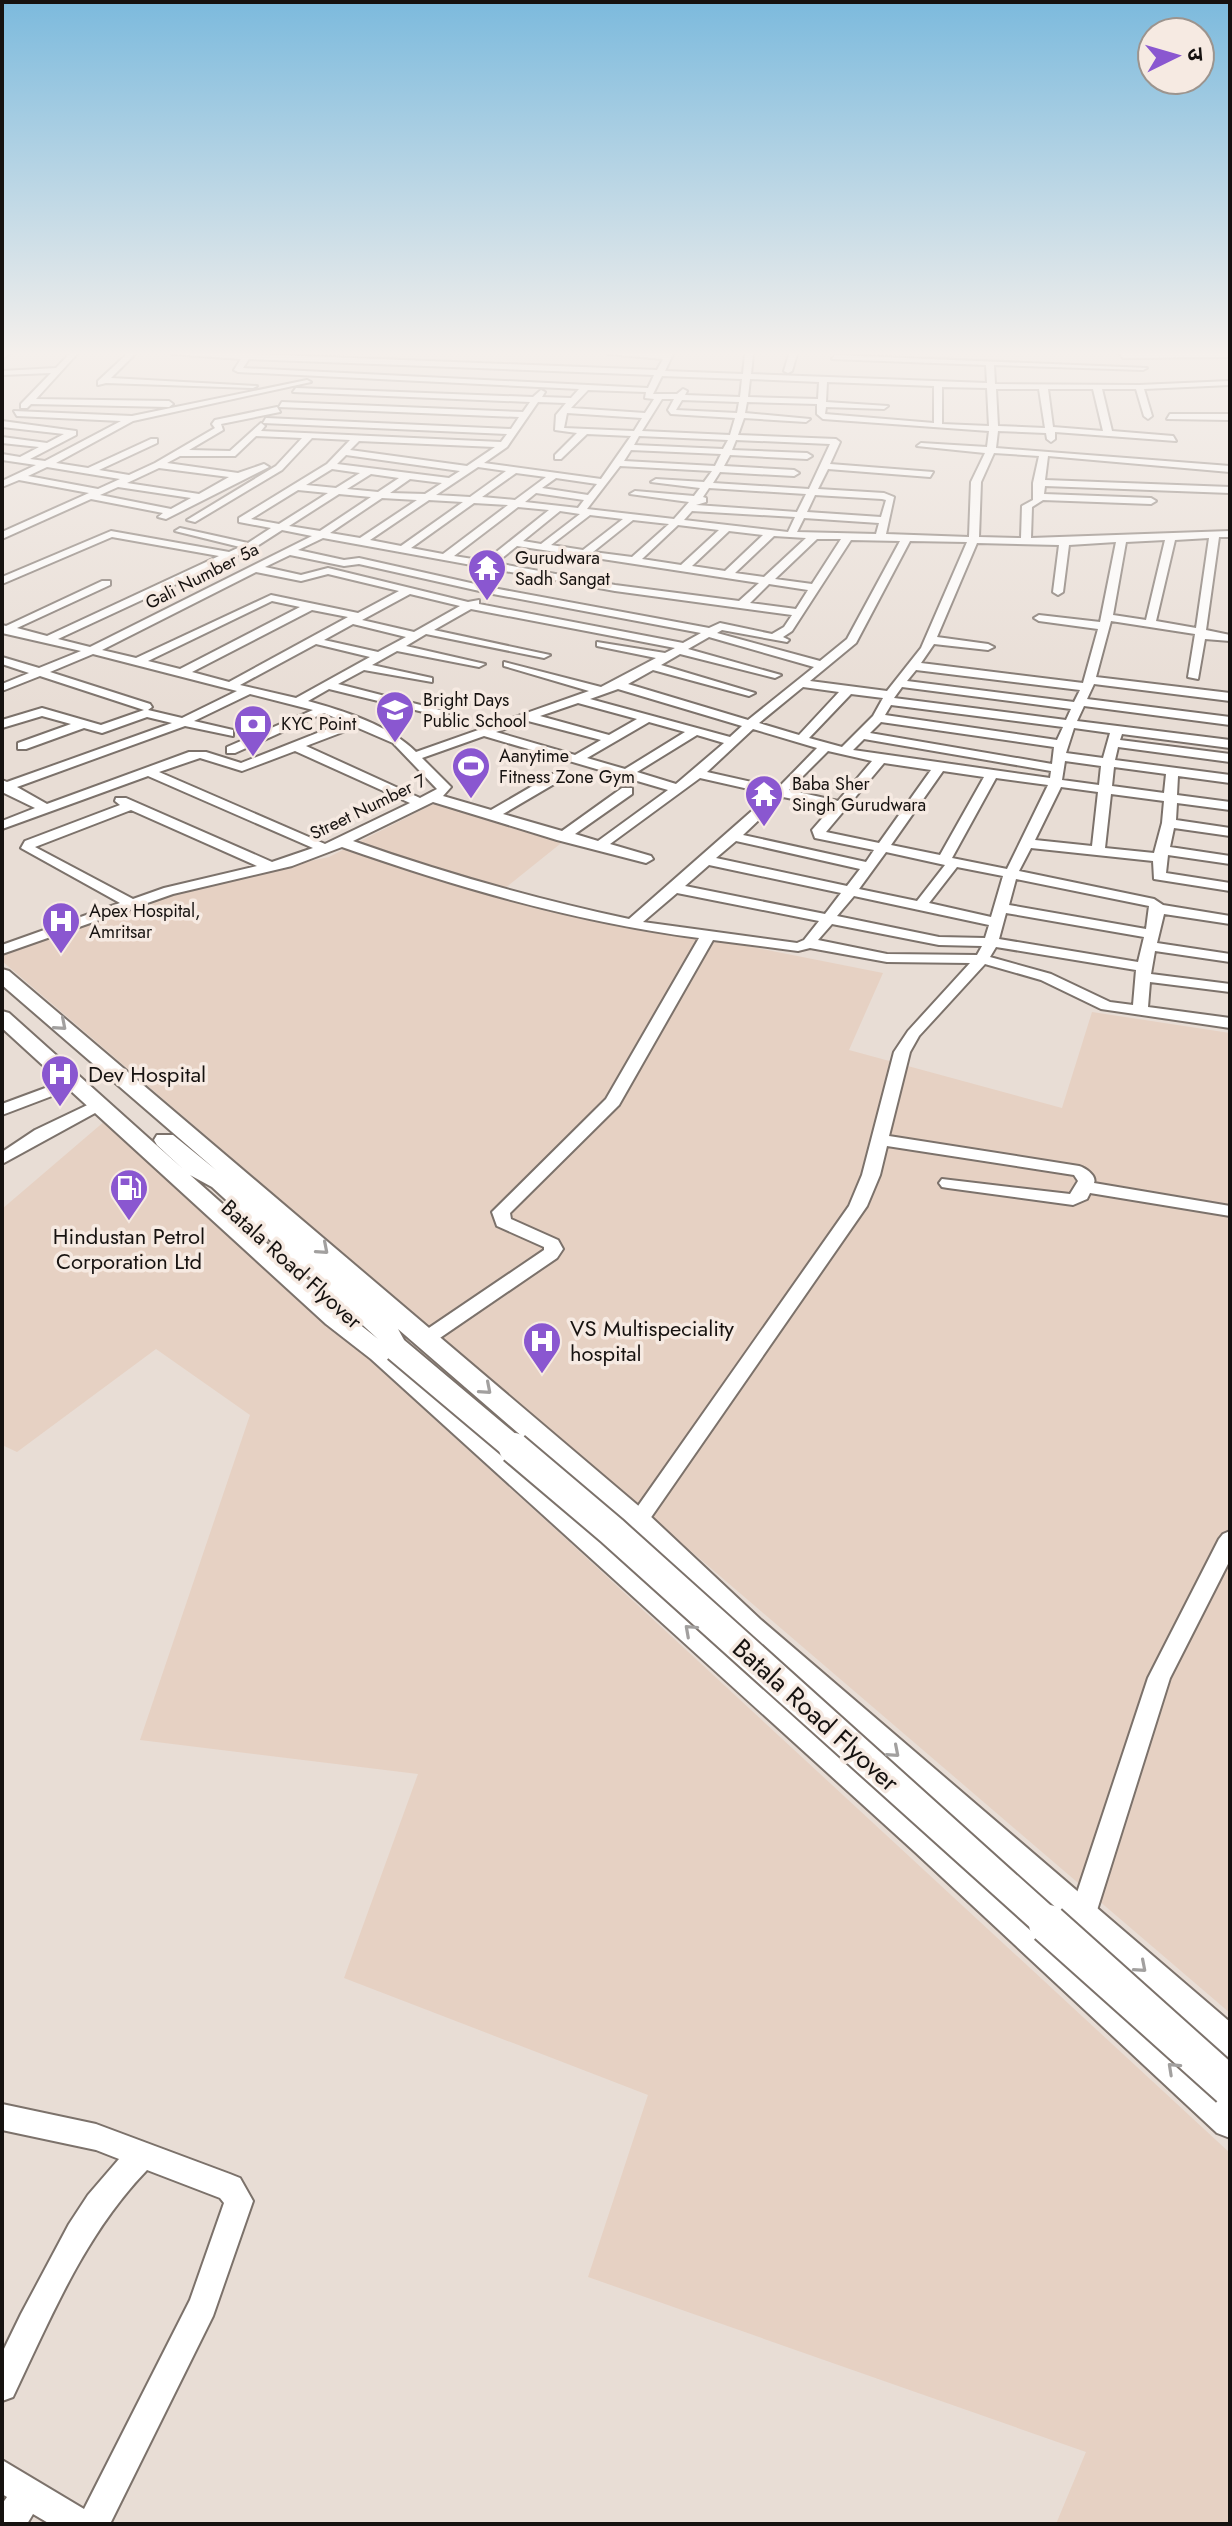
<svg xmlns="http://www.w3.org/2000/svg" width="1232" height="2526" font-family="Jost,'Noto Sans Devanagari',sans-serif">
	<rect width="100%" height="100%" fill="#e8ddd5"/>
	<path fill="#e6d1c3" d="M447,797L570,836L504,889L647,926L883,973L849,1050L1062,1108L1092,1012L1230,1033V2013L2,961V952L168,892L329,857Z
		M106,1120L565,1538L1230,2153V2524H1056L1086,2452L588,2277L648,2095L344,1978L418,1774L140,1740L250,1415L156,1349L17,1452L2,1445V1209Z"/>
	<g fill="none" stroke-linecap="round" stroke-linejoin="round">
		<g stroke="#7c726b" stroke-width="4">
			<path id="minor" d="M2,354H9L2,359Z
				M69,354H77L36,399L169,401L173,404L169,407L31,404L27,408H21V404L51,373L2,375V371L56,368Z
				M127,354H135L111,378L257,386L253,388L106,383L98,385V381Z
				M172,354H252L657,370L663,359L608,354H673L665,371L743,374L745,354H753L751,374L987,383L986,365L832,359L835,355L1147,368L1143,370L994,365L995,384L1139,385L1230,381V385L1144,389L1152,416L1148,419L1144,416L1136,389H1102L1112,431L1173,436L1176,441L1055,432V439L1051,442L1047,439L1046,433L998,431L996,448L1230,466V472L1048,456L1045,480L1230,487V493L1045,486L1044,494L1151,498L1156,501L1151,504L1043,500L1032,507L1031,538L1230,531V537H1219L1206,630L1230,635V641L1205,639L1198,679L1188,677L1195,634L1111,621L1096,677L1230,693V701L1094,684L1087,699L1230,717V725L1084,706L1077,721L1230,740V748L1122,734L1120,740L1230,754V762L1118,747L1115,760L1230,775V783L1178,776L1177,795L1230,802V810L1177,803L1176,820L1230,828V836L1174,828L1170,847L1230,856V864L1168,855L1166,873L1230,883V891L1154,879L1153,861L1031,848L1019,871L1154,899L1163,905L1230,916V924L1164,914L1157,943L1230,954V962L1155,951L1151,974L1230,984V992L1150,982L1148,1007L1230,1018V1028L1101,1009L1041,980L985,964L919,1036L910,1052L889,1136L1079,1166C1086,1168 1097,1176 1094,1183L1230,1206V1216L1090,1193L1087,1199L1073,1205L948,1188L942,1187L939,1183L942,1179L1070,1194L1078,1181L1074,1175L887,1146L880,1175L867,1206L645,1526H631L628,1521L631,1516L849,1206L862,1175L894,1052L908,1031L970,963L887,962L810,948L798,951L713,940L619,1105L510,1213L511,1219L558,1240L563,1249L557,1258L434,1342H420L418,1338L420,1334L544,1250V1247L497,1226L492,1212L606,1099L699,938C576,922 459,888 342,847L292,866L173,894L2,954V945L120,903L21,848L25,841L120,805L115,801L116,798H126L272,862L313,848L148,776L2,829V821L35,808L2,792V780L7,782L172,723L147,717L102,733L84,728L26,749H18V743L71,724L42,716L2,728V720L42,708L101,725L144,710L40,676L2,691V684L29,673L2,664V657L39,668L81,651L2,633V625L6,626L102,581H110V585L17,628L47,636L219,556L112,537L2,584V577L111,531L229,552L240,547L175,531L180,528L248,543L271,528L239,522V518L327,464L350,440L312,438L282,470L195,522L187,520L276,466L302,438L256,436L235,456H180L167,463L238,473L264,464L269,467L166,519L158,517L163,513L91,499L2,539V532L89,493L19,480L2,487V481L36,465L2,460V454L20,457L39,447L2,443V437L47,443L64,434L2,427V421L76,431V435L30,459L45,461L121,421L17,416L14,411L132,416L307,380L311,382L133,421L56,463L88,468L151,439H157V443L99,470L129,475L155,463L215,428L212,424L215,420L277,407L280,412L221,424L223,430L189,450L230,451L261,423L265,426L261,431L501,442L507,434L263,423L266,418L511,429L519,417L279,407L282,402L523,412L530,402L293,392L296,388L533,397L541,390L545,392L542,397L571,398L579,389L238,372L234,370L241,359ZM249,359L654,375L648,388L243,368ZM662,376L742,379L740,397L685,395L687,391L683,389L677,394H653ZM750,379L819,382L818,399L748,397ZM827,382L934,386V423L825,414L826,407L884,409L888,406L826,402ZM942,387L987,388L989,426L942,424ZM996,389H1039L1045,428L998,426ZM1048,389H1093L1103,431L1053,427ZM588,390L646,392L645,398L654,399L645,413L571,408ZM662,399H674L668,410L671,414L735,418L730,435L642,431ZM682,400L739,402L737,413L676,410ZM538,402L566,403L556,415L555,430L577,433L555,455V459H561L587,434L631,436L601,479L484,463L507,447ZM747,402L817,404V414L823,419L989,431L987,447L921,443L917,446L985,453L971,482L969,537L886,534L894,497L884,493L818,489L828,469L930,477L933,472L830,464L840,442L836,439L738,435L744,418L806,422L810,419L745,413ZM567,413L642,418L634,431L564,428ZM639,436L728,440L723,449L634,445ZM736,440L830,444L809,489L713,483L720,472L794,476L799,473L794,470L724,466L730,455L807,459L812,456L807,453L732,450ZM359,441L495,447L467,466L350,450ZM631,450L721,454L715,466L624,461ZM994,453L1039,456L1033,483V500L1022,506L1021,538L979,537L981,482ZM346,455L460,471L449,478L337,464ZM620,466L712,471L704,482L656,479L651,482L700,488L694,496L635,491L630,494L689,502L674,519L587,509ZM47,467L120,479L98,489L28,476ZM478,467L506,471L470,497L436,495ZM159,468L229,477L199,494L127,483ZM332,469L360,473L336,488L306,485ZM516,473L546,477L515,500L482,497ZM371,474L399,478L378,492L347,489ZM556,478L597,484L588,495L542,488ZM410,479L442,483L425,494L390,493ZM118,487L191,498L171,509L100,495ZM709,488L806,494L797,512L696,505L706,502V498L703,497ZM298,490L328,493L279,524L251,519ZM536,493L584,500L578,508L525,502ZM339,494L371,497L320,531L289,526ZM815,495L882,499L886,500L881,517L807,512ZM382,498L417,500L360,538L330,533ZM429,500L463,502L401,546L370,540ZM474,503L508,505L443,554L411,548ZM518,507L549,510L485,561L454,556ZM560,511L580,514L541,544L523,541ZM692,511L795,517L788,532L684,520ZM590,515L623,519L583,550L551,545ZM804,518L879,523L876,534L797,532ZM633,520L669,524L632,557L593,552ZM678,525L719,530L681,565L642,559ZM282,530L312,536L90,647L58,639L254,548ZM729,531L763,535L725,571L692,566ZM774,536L806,538L764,577L735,573ZM323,538L615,591L792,615L784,627L772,634L720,623L709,628L493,588L359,558L344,560L298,550ZM1209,538L1196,628L1156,621L1175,540ZM817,539H841L812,584L775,579ZM851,540L900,541L847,639L820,661L717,633L722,630L787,642L789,640L783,637L792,631ZM1165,540L1146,620L1113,615L1126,542ZM910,541L967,542L921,648L887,691L810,681L856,643ZM1116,542L1100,622L1039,615L1034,618L1039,621L1098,629L1083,683L921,663L934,644L988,650L994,647L988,644L937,637L977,543L1059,545L1053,592L1058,595L1063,592L1069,545ZM517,546L759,583L739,601L615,585L496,563ZM290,555L344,566L359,564L493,594L701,633L683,643L479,604V600L468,602L328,568L301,575L265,567ZM256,572L301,581L328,574L399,591L358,613L271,595L136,658L102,650ZM769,584L808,590L796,609L750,603ZM410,594L460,606L414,632L362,620ZM272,601L300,607L180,669L148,661ZM471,609L675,648L665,653L597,642V646L656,658L601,687L504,662V666L589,691L416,752C389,725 344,711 308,701L329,689L448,718V712L338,684L364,670L432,682V678L372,665L397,651L479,667L485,664L406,646L426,634L544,658L550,655L434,630ZM312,610L348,617L229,682L192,672ZM353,624L406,637L378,652L324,640ZM709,637L814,667L748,720L628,684L653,670L749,696L755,693L661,665L680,654L775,678L781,675L688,649ZM316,644L370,657L296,698L240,685ZM93,654L237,691L182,718L148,710L152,707L150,704L50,672ZM916,670L1080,690L1074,702L907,681ZM803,687L839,692L799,735L759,723ZM902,687L1071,709L1066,720L894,698ZM618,689L742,726L730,737L590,699ZM250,694L313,710L227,747V753H235L324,713L345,722L241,763L206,752H189L47,804L17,787L185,726L233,736V730L194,721ZM851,694L883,698L873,716L842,747L809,738ZM578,703L637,719L609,735L540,716ZM891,705L1063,727L1057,740L885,715ZM528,721L601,740L575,755L496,732ZM649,722L685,732L625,769L587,758ZM881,722L1054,747L1052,764L870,733ZM356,727L393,743L437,789L420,798L306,746ZM1074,728L1110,733L1103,758L1066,753ZM753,729L817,748L778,788L707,772ZM697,735L724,743L676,784L637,772ZM484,736L668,790L598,841L575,834L632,794V788H622L562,831L503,814L561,780V774H553L491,810L443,796L451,787L422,758ZM864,739L1051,771L1050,778L853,750ZM295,751L410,803L325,844L159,772L200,758L242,771ZM828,751L872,761L838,801L789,790ZM1065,761L1101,766L1099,785L1062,780ZM884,763L931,770L879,843L826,832ZM1114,767L1166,774L1164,793L1112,786ZM943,771L984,777L940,855L891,845ZM700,778L771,794L629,919C535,899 444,873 353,841L433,802L557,840L646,863L653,859L651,856L610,844ZM996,778L1048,785L1007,869L952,858ZM1061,787L1098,792L1092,846L1035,840ZM1111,794L1164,801L1162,823L1154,853L1105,848ZM783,797L832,807L812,830L815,838L874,850L866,862L743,835ZM131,810L257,866L164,888L133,899L35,847ZM736,841L860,869L847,886L716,858ZM886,852L945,865L917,901L859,889ZM709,865L841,893L825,914L685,886ZM957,867L1003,876L991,917L929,903ZM1016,879L1149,906L1146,929L1009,905ZM677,893L819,921L804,940L797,943L643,922ZM854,896L989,925L985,938L939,937L837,916ZM1006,913L1144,937L1138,962L999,939ZM832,924L939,945L982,946L977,955L887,954L818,940ZM996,947L1136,970L1133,1005L1110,1002L1051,974L990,957Z
				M789,354H797L792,371L788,373L784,371Z
				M1120,354H1230V357L1123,358Z
				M1170,414H1230V420L1167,419Z
				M75,1077L81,1079L83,1082L81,1085L2,1115V1104Z
				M100,1099L106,1101L108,1104L106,1107L2,1164V1152L35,1130Z
				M1230,1531V1560L1170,1678L1093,1923L1089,1931L1080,1934L1071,1931L1067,1923L1148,1678L1219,1539L1223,1534Z
				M2,2104L96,2124L230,2174L240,2178L253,2201L213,2316L110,2524H50L33,2514L27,2524H2V2504L7,2497L2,2494V2460L84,2509L190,2300L224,2203L220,2198L147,2170C85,2234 51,2317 13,2397L2,2401V2353L21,2314L69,2224L88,2195L119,2159L96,2150L2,2130Z"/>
		</g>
		<g stroke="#7c726b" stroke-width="4">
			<path id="major" d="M2,969L9,971L648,1514L760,1619L1230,2022V2060L1217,2056L740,1635L628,1528L398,1329L409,1349L399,1356L939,1832L1230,2097V2138L1217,2133L915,1852L371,1359L326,1324L2,1028V1011L9,1013L183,1169L157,1145L154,1140L157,1135H173L216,1170L2,985ZM190,1175L212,1187L378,1339L344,1312Z"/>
		</g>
		<use href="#minor" fill="#fff" fill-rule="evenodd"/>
		<use href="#major" fill="#fff" fill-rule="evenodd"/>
		<g stroke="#7c726b" stroke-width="28" stroke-linecap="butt">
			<path id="major-bridge-far2" d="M396,1349L516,1450"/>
		</g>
		<g stroke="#7c726b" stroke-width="34" stroke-linecap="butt">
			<path id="major-bridge-far1" d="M514,1448L612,1531L1051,1926"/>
		</g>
		<g stroke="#7c726b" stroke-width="42" stroke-linecap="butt">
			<path id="major-bridge" d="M1048,1924L1230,2087"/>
		</g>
		<use href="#major-bridge-far2" stroke="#fff" stroke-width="24"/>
		<use href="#major-bridge-far1" stroke="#fff" stroke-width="30"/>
		<use href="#major-bridge" stroke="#fff" stroke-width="38"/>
	</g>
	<defs><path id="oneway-chevron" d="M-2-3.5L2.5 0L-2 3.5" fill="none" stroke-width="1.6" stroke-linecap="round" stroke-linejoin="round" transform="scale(2)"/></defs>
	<g stroke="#a2a09f">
		<use href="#oneway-chevron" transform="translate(61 1025) rotate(41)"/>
		<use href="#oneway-chevron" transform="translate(323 1249) rotate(41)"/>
		<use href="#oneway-chevron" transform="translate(486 1389) rotate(41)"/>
		<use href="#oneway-chevron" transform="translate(690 1630) rotate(-138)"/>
		<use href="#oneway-chevron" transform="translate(894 1752) rotate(41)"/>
		<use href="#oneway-chevron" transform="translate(1141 1967) rotate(41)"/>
		<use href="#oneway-chevron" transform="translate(1173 2068) rotate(-137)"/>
	</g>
	<linearGradient id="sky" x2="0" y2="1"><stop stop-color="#7cbadd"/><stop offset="0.5" stop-color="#f5f0ec"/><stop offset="1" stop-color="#f5f0ec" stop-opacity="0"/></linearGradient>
	<rect width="1232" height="707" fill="url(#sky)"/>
	<defs>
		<g id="temple-pin" transform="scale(2)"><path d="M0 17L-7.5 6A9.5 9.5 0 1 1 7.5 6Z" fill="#8a57d0" stroke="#f6eae2"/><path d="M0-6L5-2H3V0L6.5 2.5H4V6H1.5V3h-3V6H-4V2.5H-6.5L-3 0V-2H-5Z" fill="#fff"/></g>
		<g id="school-pin" transform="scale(2)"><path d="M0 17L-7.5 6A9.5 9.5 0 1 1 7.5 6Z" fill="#8a57d0" stroke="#f6eae2"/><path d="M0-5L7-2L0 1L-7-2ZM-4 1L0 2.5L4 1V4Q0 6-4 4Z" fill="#fff"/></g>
		<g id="bank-pin" transform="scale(2)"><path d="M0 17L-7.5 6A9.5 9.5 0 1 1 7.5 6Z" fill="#8a57d0" stroke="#f6eae2"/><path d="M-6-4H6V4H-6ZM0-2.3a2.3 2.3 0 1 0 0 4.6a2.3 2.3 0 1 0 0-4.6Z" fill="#fff"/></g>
		<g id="stadium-pin" transform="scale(2)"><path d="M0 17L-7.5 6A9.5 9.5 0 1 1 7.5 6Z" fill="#8a57d0" stroke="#f6eae2"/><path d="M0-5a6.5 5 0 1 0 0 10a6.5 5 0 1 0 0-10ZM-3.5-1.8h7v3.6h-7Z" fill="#fff"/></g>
		<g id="hospital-pin" transform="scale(2)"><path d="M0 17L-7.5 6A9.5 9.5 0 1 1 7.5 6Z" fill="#8a57d0" stroke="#f6eae2"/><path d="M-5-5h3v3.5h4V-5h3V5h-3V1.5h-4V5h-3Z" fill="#fff"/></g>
		<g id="fuel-pin" transform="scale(2)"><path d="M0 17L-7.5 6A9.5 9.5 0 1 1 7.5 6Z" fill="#8a57d0" stroke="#f6eae2"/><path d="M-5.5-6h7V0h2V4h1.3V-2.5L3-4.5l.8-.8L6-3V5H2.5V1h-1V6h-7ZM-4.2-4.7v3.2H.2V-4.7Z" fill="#fff"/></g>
	</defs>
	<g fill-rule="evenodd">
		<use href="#temple-pin" x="487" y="568"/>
		<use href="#school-pin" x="395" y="710"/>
		<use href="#bank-pin" x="253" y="724"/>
		<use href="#stadium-pin" x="471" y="766"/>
		<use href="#temple-pin" x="764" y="794"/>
		<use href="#hospital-pin" x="61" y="921"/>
		<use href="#hospital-pin" x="60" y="1074"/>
		<use href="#fuel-pin" x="129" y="1188"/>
		<use href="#hospital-pin" x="542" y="1341"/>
	</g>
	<g text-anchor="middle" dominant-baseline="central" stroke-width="7" stroke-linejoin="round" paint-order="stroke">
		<g font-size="18" fill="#161210" stroke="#f6eae2" text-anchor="start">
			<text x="515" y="558">Gurudwara<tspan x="515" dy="21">Sadh Sangat</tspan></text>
			<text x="423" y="700">Bright Days<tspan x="423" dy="21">Public School</tspan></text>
			<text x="281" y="724">KYC Point</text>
			<text x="499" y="756">Aanytime<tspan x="499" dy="21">Fitness Zone Gym</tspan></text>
			<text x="792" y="784">Baba Sher<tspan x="792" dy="21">Singh Gurudwara</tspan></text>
			<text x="89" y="911">Apex Hospital,<tspan x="89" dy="21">Amritsar</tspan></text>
		</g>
		<g font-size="18" fill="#161210" stroke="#f6eae2">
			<text transform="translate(202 576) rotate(-27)">Gali Number 5a</text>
			<text transform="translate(368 807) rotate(-26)">Street Number 7</text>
		</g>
		<g font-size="22" fill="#161210" stroke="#f6eae2" text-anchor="start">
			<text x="88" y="1074">Dev Hospital</text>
			<text x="129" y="1236" text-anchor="middle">Hindustan Petrol<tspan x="129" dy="25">Corporation Ltd</tspan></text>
			<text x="570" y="1328">VS Multispeciality<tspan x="570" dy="25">hospital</tspan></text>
		</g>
		<g font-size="22" fill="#161210" stroke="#f6eae2">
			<text transform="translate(292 1264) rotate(42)">Batala Road Flyover</text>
		</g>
		<g font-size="26" fill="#161210" stroke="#f6eae2">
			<text transform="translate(816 1715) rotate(42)">Batala Road Flyover</text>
		</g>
	</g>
	<rect width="1232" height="2526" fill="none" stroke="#161210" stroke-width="8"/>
	<g transform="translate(1176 56) rotate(85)"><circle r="38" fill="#f6eae2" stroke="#9c948e" stroke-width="2"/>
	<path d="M0-6L14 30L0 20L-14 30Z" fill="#8a57d0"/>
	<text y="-12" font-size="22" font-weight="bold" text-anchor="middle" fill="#161210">उ</text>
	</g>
</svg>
